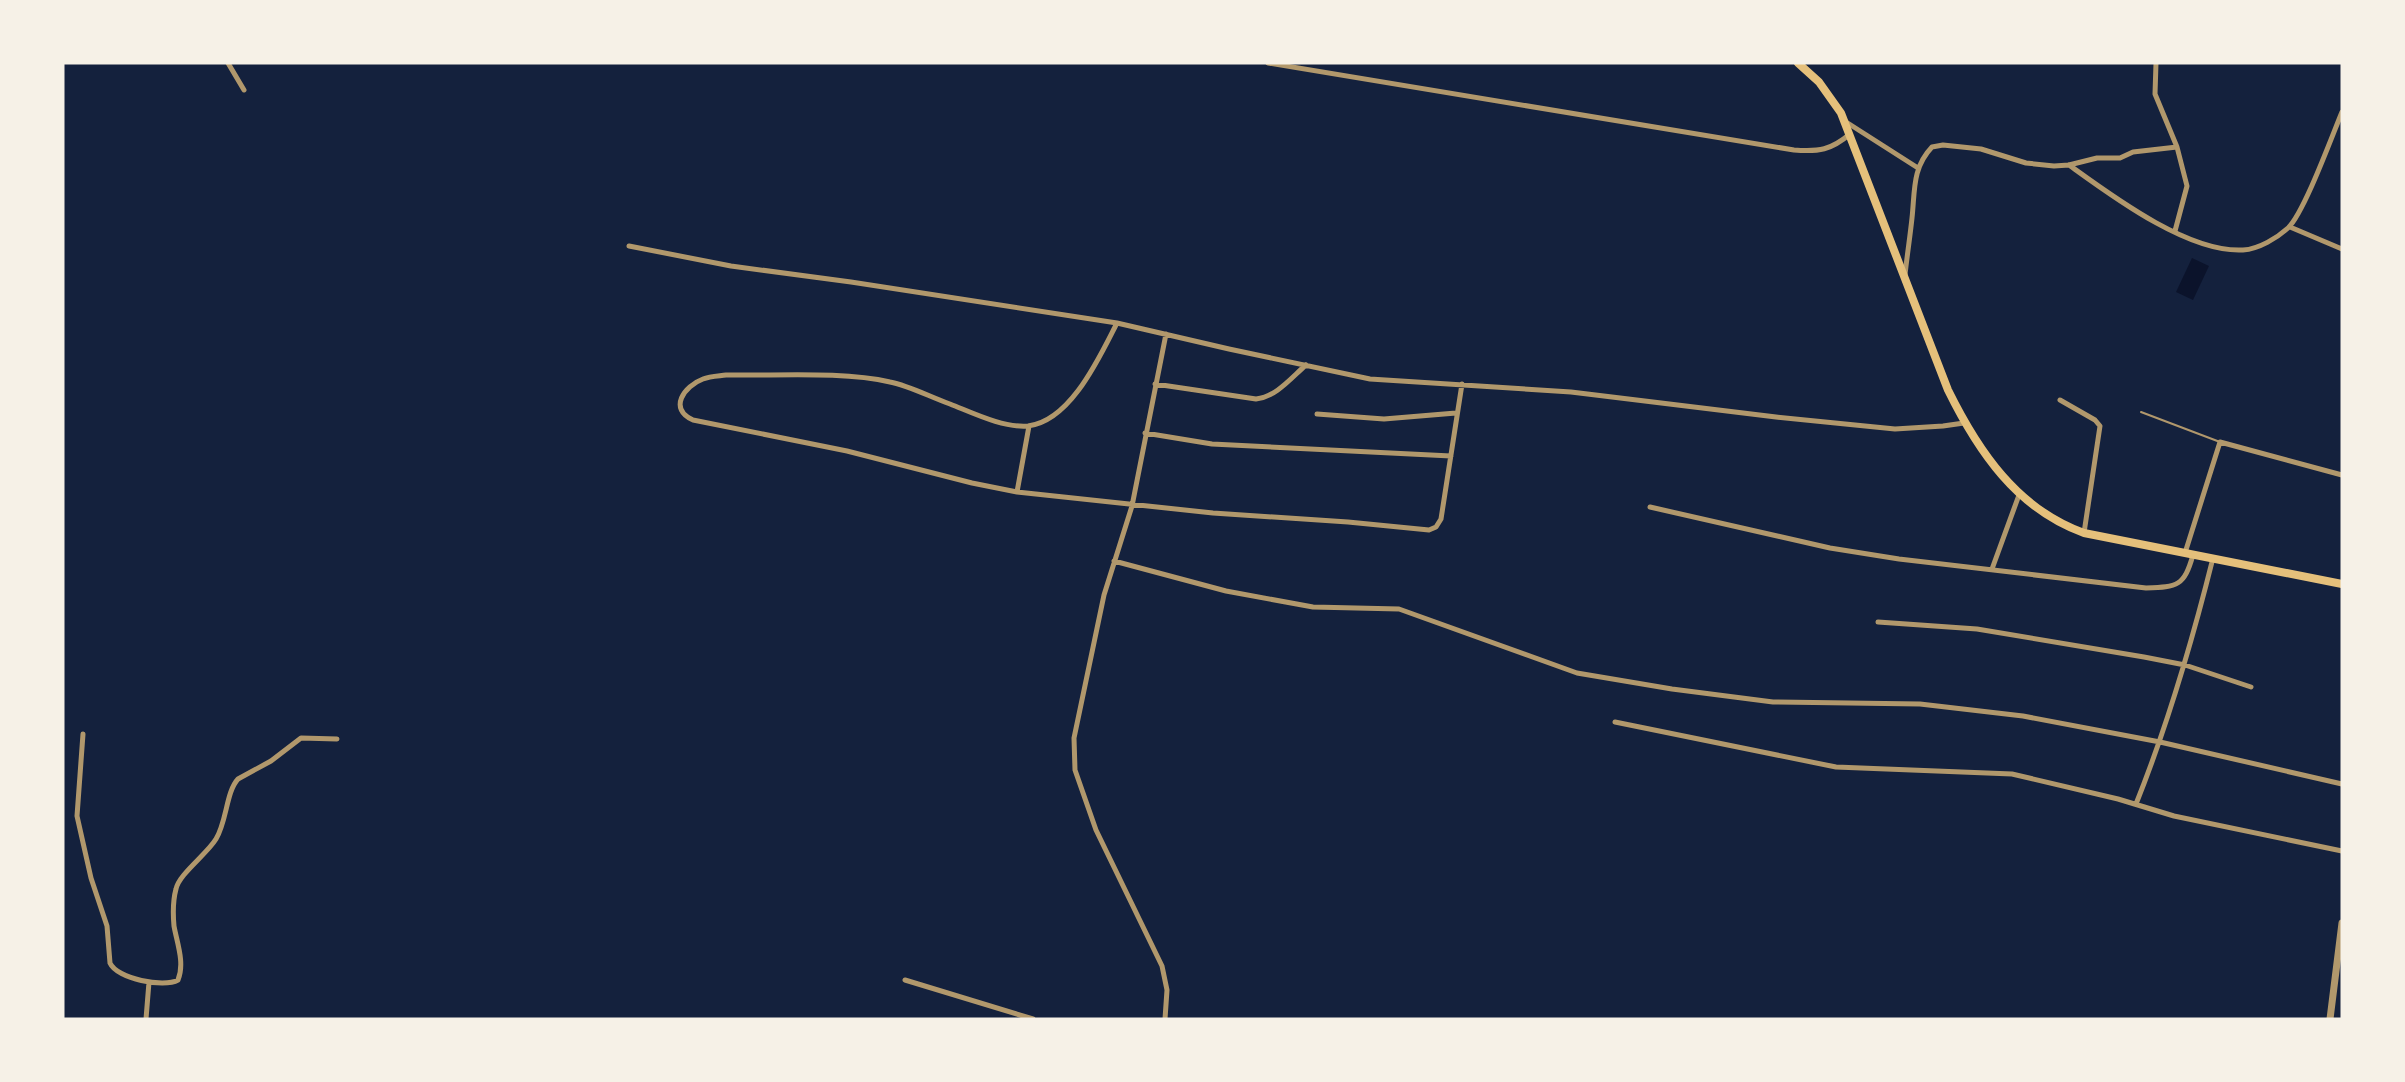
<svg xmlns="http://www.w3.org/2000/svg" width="2405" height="1082" font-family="Lato,sans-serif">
	<rect width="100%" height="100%" fill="#14213d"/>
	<path fill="#0b132b" d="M2192,258L2209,266L2193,300L2176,292Z"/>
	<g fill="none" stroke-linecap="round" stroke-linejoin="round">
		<path stroke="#b1986c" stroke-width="2" d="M2141,412L2220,442"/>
		<path stroke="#b1986c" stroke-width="5" d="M228,63L244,90
			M1268,63L1794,150C1819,152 1831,150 1850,134
			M2156,63L2155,94L2177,147L2187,186L2175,231
			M1846,122L1918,168
			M2069,165C2112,196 2188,253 2243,250C2259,249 2277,238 2288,228C2304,213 2332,136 2342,112
			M2290,227L2342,249
			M629,246L731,266L851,282L1117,323L1229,349L1370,379L1571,392L1776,417L1895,429L1943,426L1964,423
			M1905,275C1907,256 1910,237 1912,218C1915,191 1912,168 1932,147L1943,145L1981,149L2026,163L2054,166L2069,165L2097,158H2120L2133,152L2177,147
			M1117,323C1100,356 1071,421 1028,426C1003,428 973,413 950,404C930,397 910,386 890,382C843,371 776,376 726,375C719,376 710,376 703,379C684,386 668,409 693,420L847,451L972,483L1017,492L1213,513L1348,522L1429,530L1436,527L1441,519L1462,384
			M1155,384L1256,399C1276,397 1291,378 1306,365
			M2060,400L2095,420L2100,426L2084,533
			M1317,414L1384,419L1456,413
			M1145,433L1212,444L1451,456
			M1017,492L1029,426
			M1650,507L1830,548L1899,559L2146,588C2178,587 2184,586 2193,555
			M2185,553L2220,442L2342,475
			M1114,561L1226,591L1313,607L1399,609L1577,673L1672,689L1773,702L1920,704L2023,716L2160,742L2342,784
			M1992,569L2019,495
			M1878,622L1977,629L2144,657L2185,665L2251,687
			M1615,722L1836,767L2012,774L2118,799L2174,816L2342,851
			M83,734L77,816L91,878L107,926L110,963C117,979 164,988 178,980C185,963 177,943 174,926C173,915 173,900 176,889C179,874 207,854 216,839C227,821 226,792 238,779L271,761L301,738L337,739
			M2136,804C2168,724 2192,642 2213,558
			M905,980L1033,1019
			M146,1019L149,982
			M1165,1019L1167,990L1162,966L1096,830L1075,770L1074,738L1104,595L1132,506L1166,334"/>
		<path stroke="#b1986c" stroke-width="7" d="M2330,1019L2342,923"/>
		<path stroke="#e5c07b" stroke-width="8" d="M1798,63L1819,82L1841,113L1948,390C1978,451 2017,509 2084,533L2342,584"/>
	</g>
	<rect width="2405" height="1082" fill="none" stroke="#f6f1e7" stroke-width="129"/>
</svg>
